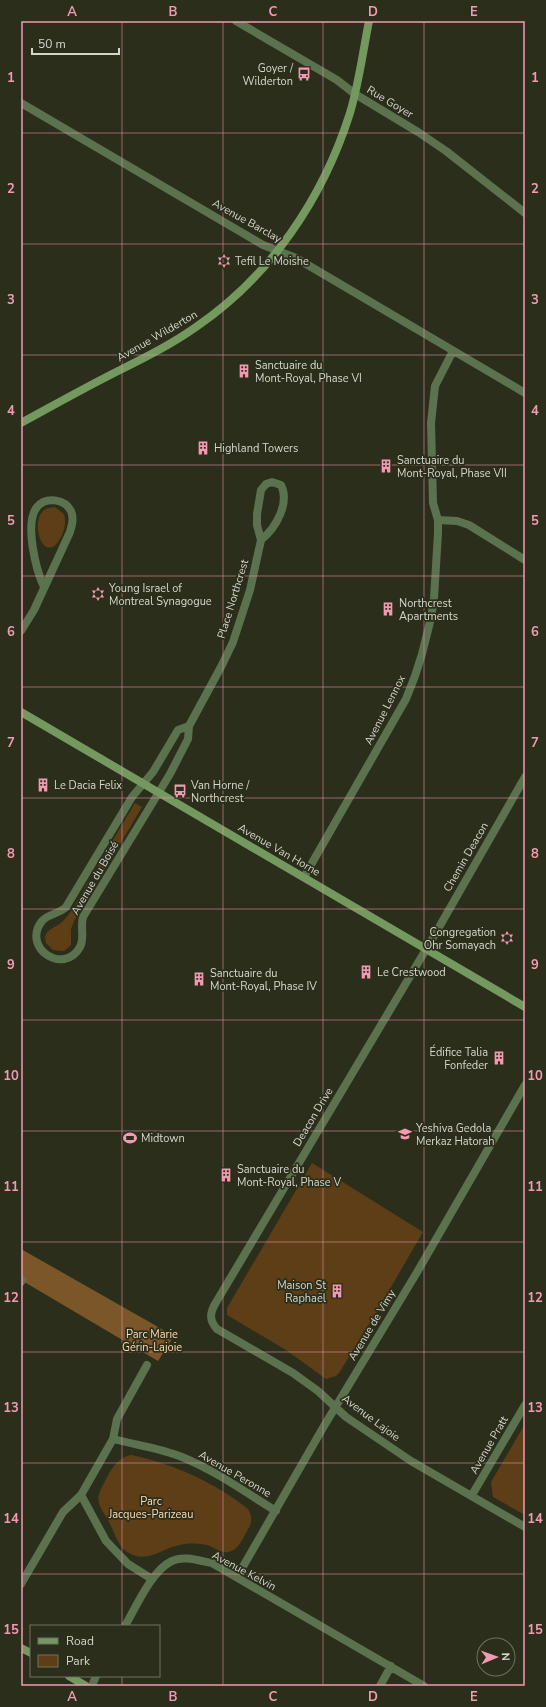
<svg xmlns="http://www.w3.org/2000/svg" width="546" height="1707" font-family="'Nunito Sans',sans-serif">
	<rect width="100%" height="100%" fill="#2c2e1c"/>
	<path fill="#5d3e17" d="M55,507L64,514C66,521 65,528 62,535C46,569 29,525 43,511C46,508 50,508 55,507Z
		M135,803L142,807L105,869L101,870L99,869L98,865Z
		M92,881L95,883V886L74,921L71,929V945L64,951L53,950L46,943C42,929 55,929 63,921C74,910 81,895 88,882Z
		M312,1163L423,1232L373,1318L339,1373L336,1376L326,1379L286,1350L227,1315V1308Z
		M525,1424V1515L493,1497L491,1482Z
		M131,1455C174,1464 214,1482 248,1509C253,1517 252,1524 247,1531C244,1537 240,1545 235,1549C232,1551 227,1553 224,1552C219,1551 214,1548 210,1546C200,1543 189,1543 180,1545C162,1548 149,1563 131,1554C117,1548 115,1532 108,1520C101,1508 94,1501 102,1487C109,1474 115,1458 131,1455Z"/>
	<path fill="#7b5629" d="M21,1249L174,1336L158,1361L21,1280Z"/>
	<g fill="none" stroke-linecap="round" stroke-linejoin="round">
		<path stroke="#5b724e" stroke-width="8" d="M236,21L337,80L355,94L418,132L446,151L525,213
			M21,103L263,245L296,258L525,393
			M438,520L457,521L469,525L525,560
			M21,631L34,610L70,532C72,525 74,518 71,511C65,499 46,496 37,507C24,523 36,570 44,587
			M189,726L178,730L153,772L132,797L66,907C59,914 48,914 42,921C21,948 64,976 80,947C85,938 80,927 83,917L170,774L188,739L189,726L222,665L233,642L250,590L261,540L257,525V514L261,490L266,484L272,482L281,485C290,503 276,528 261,540
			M525,777L434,936L215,1304C210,1313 209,1320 217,1329L293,1373L318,1391L346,1417L411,1461L525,1527
			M304,877L406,699L415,676L422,654L431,618L434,598L438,533V520L433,503L431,423L435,386L453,351
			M21,1282L22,1280
			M113,1439C136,1445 160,1448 182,1457C216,1471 245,1492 276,1511
			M81,1495L106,1541L128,1564L152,1579
			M472,1495L525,1405
			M237,1577L324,1426L416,1274L525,1085
			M21,1584L63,1512L81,1495L113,1439L117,1419L147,1365
			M125,1626C136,1607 152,1570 172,1561C184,1555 200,1561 212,1563L424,1686
			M92,1686L96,1676
			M380,1686L391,1666"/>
		<path stroke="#74995e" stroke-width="8" d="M21,423C54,405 86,387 120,370C146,357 172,344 196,327C271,276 323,198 350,113C359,83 363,51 369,21
			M21,712L525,1007
			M21,1648L31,1653
			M69,1676L86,1686"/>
	</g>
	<path fill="none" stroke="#f19ab1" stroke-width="1" stroke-opacity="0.55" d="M122,21V1626M223,21V1686M323,21V1686M424,21V1686M21,133H525M21,244H525M21,355H525M21,465H525M21,576H525M21,687H525M21,798H525M21,909H525M21,1020H525M21,1131H525M21,1242H525M21,1352H525M21,1463H525M21,1574H525M122,1676V1686"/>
	<defs>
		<g id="bus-bare" transform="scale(1.08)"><path d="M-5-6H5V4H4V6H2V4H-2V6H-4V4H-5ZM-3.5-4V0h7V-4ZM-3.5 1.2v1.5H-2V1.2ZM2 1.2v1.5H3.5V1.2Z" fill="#f19ab1" stroke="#2c2e1c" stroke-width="2.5" paint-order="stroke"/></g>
		<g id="synagogue-bare" transform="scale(1.08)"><path d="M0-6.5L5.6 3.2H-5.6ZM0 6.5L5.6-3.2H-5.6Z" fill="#f19ab1" stroke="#2c2e1c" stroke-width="2.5" paint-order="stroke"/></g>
		<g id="building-bare" transform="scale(1.08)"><path d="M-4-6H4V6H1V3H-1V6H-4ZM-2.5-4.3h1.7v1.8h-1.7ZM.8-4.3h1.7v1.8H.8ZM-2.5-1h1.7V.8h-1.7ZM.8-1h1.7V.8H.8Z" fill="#f19ab1" stroke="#2c2e1c" stroke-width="2.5" paint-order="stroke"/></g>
		<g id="school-bare" transform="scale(1.08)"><path d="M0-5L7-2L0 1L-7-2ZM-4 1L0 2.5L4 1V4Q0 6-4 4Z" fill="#f19ab1" stroke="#2c2e1c" stroke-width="2.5" paint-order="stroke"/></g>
		<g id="stadium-bare" transform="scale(1.08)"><path d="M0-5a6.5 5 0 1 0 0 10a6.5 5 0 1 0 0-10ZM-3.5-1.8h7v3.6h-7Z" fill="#f19ab1" stroke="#2c2e1c" stroke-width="2.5" paint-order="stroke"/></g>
	</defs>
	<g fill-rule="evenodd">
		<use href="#bus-bare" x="304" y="74"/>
		<use href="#synagogue-bare" x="224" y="261"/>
		<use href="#building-bare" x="244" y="371"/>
		<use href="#building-bare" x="203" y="448"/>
		<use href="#building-bare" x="386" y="466"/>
		<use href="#synagogue-bare" x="98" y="594"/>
		<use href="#building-bare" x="388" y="609"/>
		<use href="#building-bare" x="43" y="785"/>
		<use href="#bus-bare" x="180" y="791"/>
		<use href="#synagogue-bare" x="507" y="938"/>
		<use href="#building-bare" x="366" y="972"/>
		<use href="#building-bare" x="199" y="979"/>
		<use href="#building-bare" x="499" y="1058"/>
		<use href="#school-bare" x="405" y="1134"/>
		<use href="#stadium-bare" x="130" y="1138"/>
		<use href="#building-bare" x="226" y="1175"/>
		<use href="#building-bare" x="337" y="1291"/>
	</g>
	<g text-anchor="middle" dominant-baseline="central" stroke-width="3.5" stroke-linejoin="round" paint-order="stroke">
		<g font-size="11" fill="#d4d6cb" stroke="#2c2e1c" text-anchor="start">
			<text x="293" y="68" text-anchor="end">Goyer /<tspan x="293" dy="13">Wilderton</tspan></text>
			<text x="235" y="261">Tefil Le Moishe</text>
			<text x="255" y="365">Sanctuaire du<tspan x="255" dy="13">Mont-Royal, Phase VI</tspan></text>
			<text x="214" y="448">Highland Towers</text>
			<text x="397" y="460">Sanctuaire du<tspan x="397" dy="13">Mont-Royal, Phase VII</tspan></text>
			<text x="109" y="588">Young Israel of<tspan x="109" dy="13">Montreal Synagogue</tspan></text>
			<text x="399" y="603">Northcrest<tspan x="399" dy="13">Apartments</tspan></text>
			<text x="54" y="785">Le Dacia Felix</text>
			<text x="191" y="785">Van Horne /<tspan x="191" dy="13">Northcrest</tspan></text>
			<text x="496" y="932" text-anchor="end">Congregation<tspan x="496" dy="13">Ohr Somayach</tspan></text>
			<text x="377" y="972">Le Crestwood</text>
			<text x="210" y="973">Sanctuaire du<tspan x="210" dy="13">Mont-Royal, Phase IV</tspan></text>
			<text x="488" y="1052" text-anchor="end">Édifice Talia<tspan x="488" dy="13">Fonfeder</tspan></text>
			<text x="416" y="1128">Yeshiva Gedola<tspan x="416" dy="13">Merkaz Hatorah</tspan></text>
			<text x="141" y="1138">Midtown</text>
			<text x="237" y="1169">Sanctuaire du<tspan x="237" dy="13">Mont-Royal, Phase V</tspan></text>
			<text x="326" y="1285" text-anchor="end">Maison St<tspan x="326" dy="13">Raphaël</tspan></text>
		</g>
		<g font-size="11" fill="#d4d6cb" stroke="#2c2e1c">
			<text transform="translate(390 102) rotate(31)">Rue Goyer</text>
			<text transform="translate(247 221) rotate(29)">Avenue Barclay</text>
			<text transform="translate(157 336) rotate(-30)">Avenue Wilderton</text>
			<text transform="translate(233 599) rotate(-73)">Place Northcrest</text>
			<text transform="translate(385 710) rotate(-63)">Avenue Lennox</text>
			<text transform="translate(279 850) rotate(30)">Avenue Van Horne</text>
			<text transform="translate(466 857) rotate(-60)">Chemin Deacon</text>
			<text transform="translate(95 878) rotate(-60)">Avenue du Boisé</text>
			<text transform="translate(313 1117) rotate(-59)">Deacon Drive</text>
			<text transform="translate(372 1325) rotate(-59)">Avenue de Vimy</text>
			<text transform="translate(371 1418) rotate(37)">Avenue Lajoie</text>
			<text transform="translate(489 1445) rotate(-60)">Avenue Pratt</text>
			<text transform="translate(235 1474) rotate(30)">Avenue Peronne</text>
			<text transform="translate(244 1571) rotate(28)">Avenue Kelvin</text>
		</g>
		<g font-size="11" fill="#fedab3" stroke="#2c2e1c">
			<text x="152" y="1334">Parc Marie<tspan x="152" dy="13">Gérin-Lajoie</tspan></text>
			<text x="151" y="1501">Parc<tspan x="151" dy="13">Jacques-Parizeau</tspan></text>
		</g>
	</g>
	<rect width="546" height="1707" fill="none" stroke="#2c2e1c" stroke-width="44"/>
	<rect x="30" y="1625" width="130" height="52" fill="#2c2e1c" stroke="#6f7162"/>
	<rect x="38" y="1638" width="20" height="6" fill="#74995e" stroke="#6f7162"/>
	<text x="66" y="1645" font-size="12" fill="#d4d6cb">Road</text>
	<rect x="38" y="1655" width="20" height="12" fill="#5d3e17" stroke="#6f7162"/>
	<text x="66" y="1665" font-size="12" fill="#d4d6cb">Park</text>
	<g transform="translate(496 1657) rotate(88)"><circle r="19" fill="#2c2e1c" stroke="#6f7162"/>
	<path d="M0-3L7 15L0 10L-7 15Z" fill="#f19ab1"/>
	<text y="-6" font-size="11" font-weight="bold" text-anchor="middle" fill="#d4d6cb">N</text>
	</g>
	<path d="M32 48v6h87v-6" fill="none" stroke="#d4d6cb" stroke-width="2"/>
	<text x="38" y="48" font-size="12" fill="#d4d6cb" stroke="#2c2e1c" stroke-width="3" paint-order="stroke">50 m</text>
	<rect x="22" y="22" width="502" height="1663" fill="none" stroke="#f19ab1" stroke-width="1.5"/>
	<g font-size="13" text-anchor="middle" font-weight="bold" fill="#f19ab1">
		<text x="72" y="16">A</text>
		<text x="173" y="16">B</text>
		<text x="273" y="16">C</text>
		<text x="373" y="16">D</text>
		<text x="474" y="16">E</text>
		<text x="11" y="82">1</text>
		<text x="535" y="82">1</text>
		<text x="11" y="193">2</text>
		<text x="535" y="193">2</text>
		<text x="11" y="304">3</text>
		<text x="535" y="304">3</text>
		<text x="11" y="415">4</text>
		<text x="535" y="415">4</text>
		<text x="11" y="525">5</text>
		<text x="535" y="525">5</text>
		<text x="11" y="636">6</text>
		<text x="535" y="636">6</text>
		<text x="11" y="747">7</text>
		<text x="535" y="747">7</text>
		<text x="11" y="858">8</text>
		<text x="535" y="858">8</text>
		<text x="11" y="969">9</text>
		<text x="535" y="969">9</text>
		<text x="11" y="1080">10</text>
		<text x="535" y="1080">10</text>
		<text x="11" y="1191">11</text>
		<text x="535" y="1191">11</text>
		<text x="11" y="1302">12</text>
		<text x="535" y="1302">12</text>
		<text x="11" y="1412">13</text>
		<text x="535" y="1412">13</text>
		<text x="11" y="1523">14</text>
		<text x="535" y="1523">14</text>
		<text x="11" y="1634">15</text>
		<text x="535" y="1634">15</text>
		<text x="72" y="1701">A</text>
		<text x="173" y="1701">B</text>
		<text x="273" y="1701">C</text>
		<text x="373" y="1701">D</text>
		<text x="474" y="1701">E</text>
	</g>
</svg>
